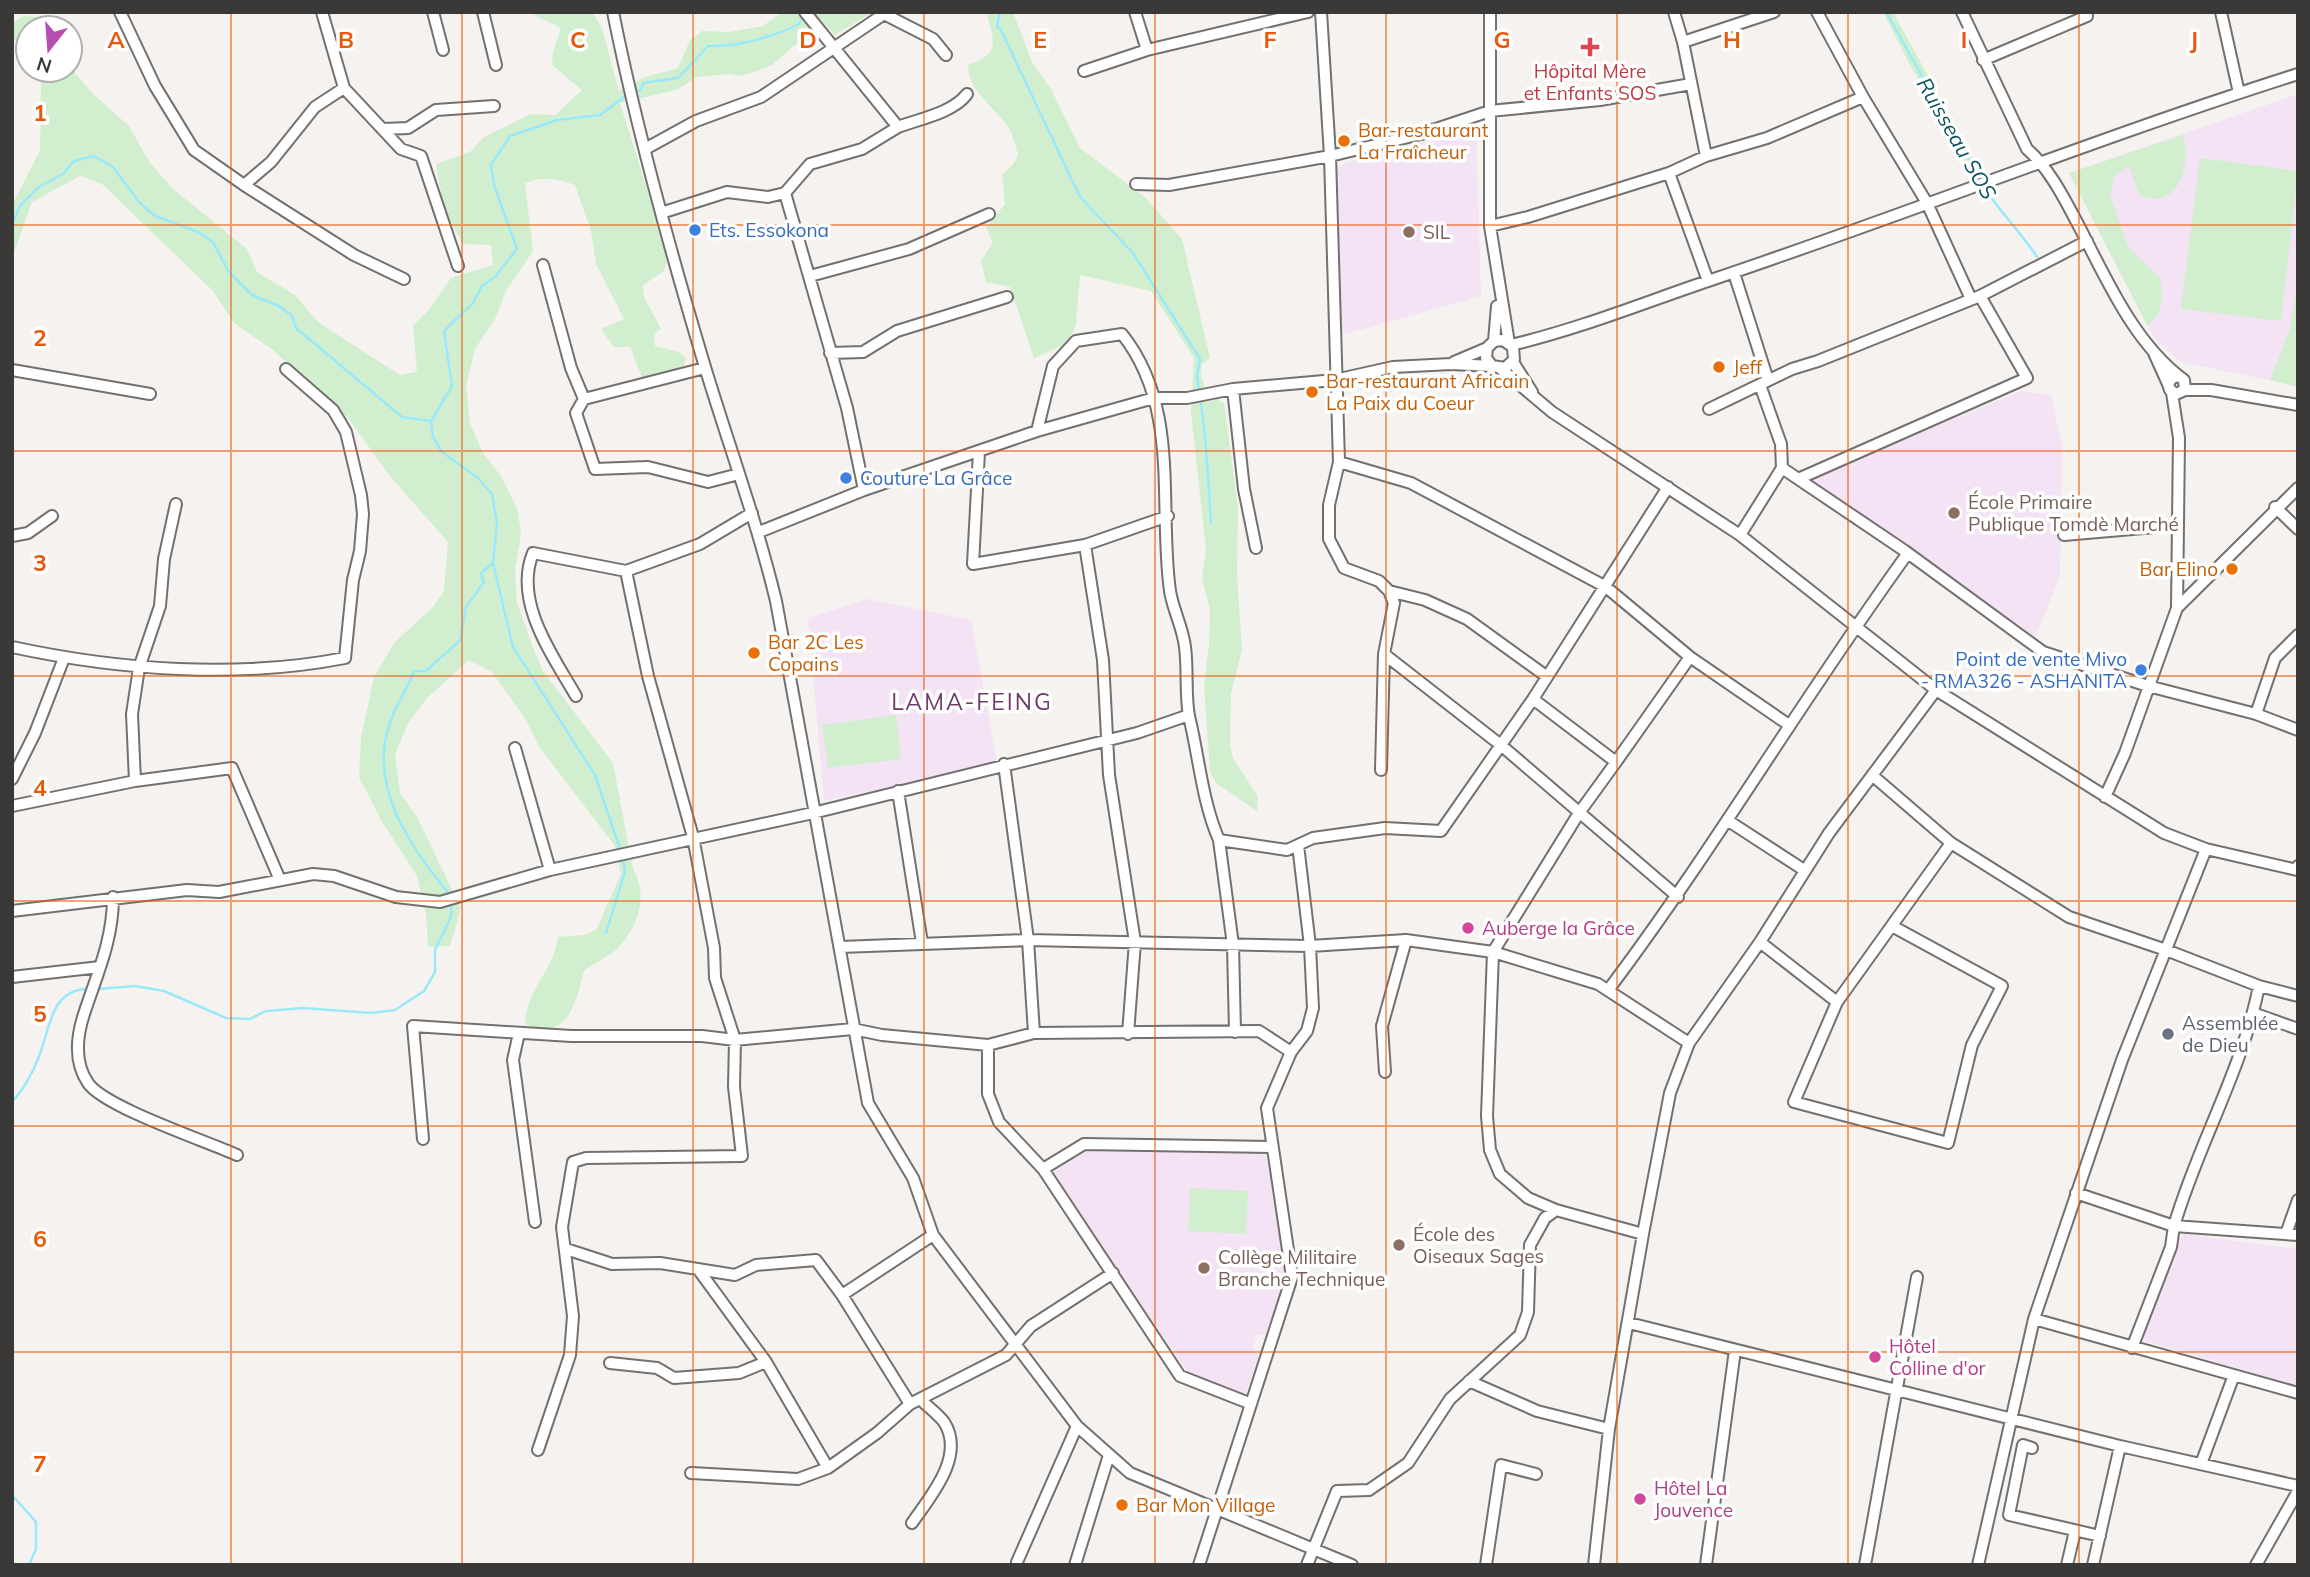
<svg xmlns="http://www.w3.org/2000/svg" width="2310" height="1577" font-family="Mulish,sans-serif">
	<rect width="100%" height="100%" fill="#f5f2f0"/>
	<path fill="#f3e3f5" d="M2298,94V386L2181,362L2154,338L2069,173Z
		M1476,129L1481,296L1342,335L1336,167L1373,153Z
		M2021,391L2051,395L2062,446L2060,576L2034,641L1808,480Z
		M867,599L971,620L997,763L824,801L808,618Z
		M1083,1151H1259L1267,1159L1288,1277L1268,1335H1256L1253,1347L1259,1356L1245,1396L1188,1372L1051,1174Z
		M2184,1234L2298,1249V1386L2145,1341L2143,1335L2180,1238Z"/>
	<path fill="#d1efcf" d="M528,12H592L602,28L619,91L645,77L678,68L690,40L702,31L730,32L763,26L782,12H873L835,35L818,17L810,26L818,48L796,44L772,65L760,70L740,76L728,74L698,77L676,90L620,103L668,256L664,271L643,285L644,297L661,329L654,334L655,346L679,352L686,358L682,370L643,380L630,347H614L601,329L624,319L596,264L591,231L575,185C558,178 542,176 525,183L533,251L506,291L495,319L475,349L466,385L470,423L483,453L501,476L518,511L521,535L515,569L517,602L532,645L543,671L613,763L633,869C649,896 638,927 617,949C608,957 594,963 584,971C576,1001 568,1044 525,1024C526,990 554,970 558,937L584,935L596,930L621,874L615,846L540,748L524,717L492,672L469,660L427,698L408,723L395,755L400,793L417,817L461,908L450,946L428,947L426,914L417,876L381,820L359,777L361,737L374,677L395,642L433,607L444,591L448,542L389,475L349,419L273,350L234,323L213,291L102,184L80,176L32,202L12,258V205L40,151L41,79L34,70H70V67L94,95L129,126L150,163L173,189L247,249L257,272L295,295L319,323L400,375L417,372L413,325L428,311L451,278L493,265L491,245L463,244L444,209L436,164L470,152L484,137L531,114L555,115L582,90L552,65L553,52L561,28Z
		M987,12H1013L1032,62L1051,89L1080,148L1146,198L1182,239L1210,358L1202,364L1201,374L1208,402L1217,399L1224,403L1238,508L1237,575L1242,650L1231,693L1230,745L1233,758L1258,797L1257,811L1216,783L1210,772L1204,686L1209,645L1210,610L1202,579L1206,550L1191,412L1194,358L1151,291L1080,275L1076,325L1067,344L1034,358L1010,287L986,282L981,261L993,242L986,228L1005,204L1002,175L1014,163L1018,155C1015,144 1013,133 1006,124C991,104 969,91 968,65C1004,51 992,43 987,12Z
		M1883,12H1893L1979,169L1981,175L1976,178L1961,158L1938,106L1912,69Z
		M24,16L39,17L50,28H28V56L18,40L12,41L14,22Z
		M2183,135C2191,165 2180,210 2140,196L2129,166L2114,177L2110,195L2128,247L2160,278C2162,294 2165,317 2147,325L2069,173Z
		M2200,158L2298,171L2281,321L2181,309Z
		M2298,279V387L2270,380L2290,329Z
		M896,715L901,759L828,768L822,725Z
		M1190,1188L1248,1191L1246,1234L1188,1231Z"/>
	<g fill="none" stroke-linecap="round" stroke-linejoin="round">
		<path stroke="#9ae9fa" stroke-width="2.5" d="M1000,12L997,27L1000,28L1080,197L1133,253L1200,359L1197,375L1199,391
			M1886,12L1980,179
			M635,92L641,90L643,83L678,78L708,46C738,47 773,37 799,24L803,17
			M1985,188C2001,214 2021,232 2037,257
			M12,225L20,206L40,186L63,174L74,161L94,156L113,167L139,202L155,216L198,232L213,242L228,271L252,295L279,306L292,316L296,328L402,417L431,421
			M1200,398C1207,439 1208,480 1211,523
			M621,852L595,775L513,647L493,563L497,523L492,494L478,478L442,452L433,437L431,421L452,386L444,331L473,303L482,286L495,277L517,249L494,185L491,165L510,136L557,120L600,115L628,94
			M450,895C410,847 366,784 391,720C397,703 408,688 414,671H426L460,640L466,607L484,582L481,573L493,563
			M606,933L625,872L623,858
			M97,989L135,986L164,991L226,1018L250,1019L266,1011L303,1008L371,1013L395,1010L424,991L435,972V950L451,917L452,901
			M12,1102C23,1090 32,1074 38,1059C50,1032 49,990 87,989
			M12,1495L36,1522V1549L29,1565"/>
		<g stroke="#73706e" stroke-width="14">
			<path id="minor" d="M120,12L155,86L194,150L244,185
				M322,12L344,88L401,149L421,156L458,266
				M433,12L443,50
				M483,12L496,65
				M613,12C637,132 670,250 705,367C729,446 757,522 776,601L868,1103L913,1178L933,1235L1077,1426L1130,1473L1352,1565
				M805,12L898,127L862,149L810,164L785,193L847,408L864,490
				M1135,12L1147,50
				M1490,12V226L1509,343
				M1674,12L1683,42
				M1817,12L1863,97L1927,203L1971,299
				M1962,12L2027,149C2051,170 2066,202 2081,230C2108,283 2136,345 2184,380L2185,390L2176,394L2170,390L2168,384L2172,378L2178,376
				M2221,12L2239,93
				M1983,60L2087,16
				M1084,71L1147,50L1308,12
				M344,88L315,107L271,162L244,185L354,255L404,279
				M898,127C919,119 953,113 967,94
				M383,129L408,128L436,110L494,106
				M645,149L696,121L761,97L884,14L933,39L946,55
				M1706,156L1683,42L1774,12
				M1669,173L1708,281
				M1136,184L1169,185L1330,156L1321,12
				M661,213L727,192L768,197L785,193
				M1490,226L1528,217L1669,173L1706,156L1767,138L1863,97
				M543,265L571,368L584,399
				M1734,273L1768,380
				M810,276L909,249L989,214
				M1494,341L1503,340L1513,347L1514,360L1505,368L1492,366L1486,358L1487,348L1494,341L1497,306
				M1511,345C1579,329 1643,303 1708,281C1905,215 2099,137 2298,74
				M830,353L863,352L897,331L1007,297
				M2154,353L2168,384
				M1454,362L1487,348
				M1513,362L1532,392
				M705,368L584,399L576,413L595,469L648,467L708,482L739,474
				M1501,369L1552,412L1740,535L1936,690L1829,833L1760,942L1689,1043L1670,1093L1643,1234L1609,1429L1594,1565
				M12,370L150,394
				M1233,389L1244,489L1256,548
				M2185,390H2211L2298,405
				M1709,409L1792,369L1818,361L1980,296L2087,241
				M1037,431L1053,366L1076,341L1122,334C1181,408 1158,505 1170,591C1173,610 1183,628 1185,647C1188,669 1185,695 1189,716C1199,757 1202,801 1219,840L1287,850L1313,838L1385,828L1441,831L1533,699L1668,487
				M979,452L973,564L1085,545L1168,516
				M1339,462L1411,483L1606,587L1690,657L1789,725
				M1782,468L1905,551L2043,652L2148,686L2256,714L2298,730
				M1798,479L2027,378L1980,296
				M2275,507L2298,529
				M759,532L864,490L1037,431L1154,398H1187L1233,389L1335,380L1393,367L1451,364L1492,366
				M1740,535L1782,468L1781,444L1760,385
				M2064,535L2178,525
				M12,536L28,533L52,516
				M1085,545L1103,660L1109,775L1135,942L1128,1034
				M2177,608L2298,488
				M12,647C119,670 237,679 345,658L353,580L360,551L363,514L361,495L346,432L339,420L333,410L286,369
				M1384,654L1502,746L1678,897
				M1546,676L1467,619L1425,600L1389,591L1379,581L1344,568L1329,539V505L1339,462L1330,156L1421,134L1490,111L1600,100L1691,84
				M1936,690L2164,833L2206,849L2122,1060L2034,1319L1978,1565
				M576,696C553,656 513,602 533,553L626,571L700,544L752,513
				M1533,699L1616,762L1579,813L1493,952L1487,1116L1490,1150L1500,1174L1528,1198L1556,1210L1643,1234
				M2256,714L2275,658L2298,635
				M515,748L550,870
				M1616,762L1690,657
				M1004,764L1028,940L1034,1033
				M1381,770L1384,654L1394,603L1389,591
				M1872,775L1951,843L2069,917L2166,950L2259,986C2242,1071 2198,1144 2174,1226L2298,1235
				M12,779L35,733L64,658
				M135,781L132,714L139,668L160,606L164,559L176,504
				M898,791L922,943
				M2105,797L2125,753L2177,608L2179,438L2172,393
				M12,806L135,781L232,768L280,880
				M1727,820L1804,870
				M1219,840L1233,945L1235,1032
				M2206,849L2297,870L2298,866
				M113,897C113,939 98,972 85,1011C77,1034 73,1061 88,1083C104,1107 206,1141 237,1155
				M12,911L187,890L219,892L313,874L334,876L396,897L440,902L550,870L813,813L1137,733L1189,715
				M1892,926L2002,986L1972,1045L1948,1143L1794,1102L1837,1002L1951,843
				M1760,942L1837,1002
				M840,947L1028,940L1310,946L1406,940L1493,952L1598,984L1689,1043
				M12,977L100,967
				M2259,986L2298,996
				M1609,989C1715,848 1804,696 1908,553
				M2253,1013L2298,1029
				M519,1033L513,1060L535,1222
				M988,1045V1094L999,1122L1043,1169L1180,1376L1249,1403
				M1385,1072L1382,1026L1406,940
				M423,1139L413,1026L571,1036H702L735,1040L853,1029L882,1035L988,1045L1034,1033L1259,1031L1291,1052
				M1043,1169L1084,1144L1271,1147
				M2076,1193L2174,1226L2171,1247L2132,1348
				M2286,1234L2298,1200
				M566,1249L612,1264L660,1263L735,1275L756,1265L816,1260L842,1295L910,1404
				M698,1269L766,1362L828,1468
				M842,1295L933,1235
				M2034,1319L2298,1393
				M1629,1323L2120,1446L2298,1486
				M610,1363L657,1368L674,1378L739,1373L766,1362
				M1469,1381L1537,1411L1609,1429
				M2032,1448L2023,1445L2009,1515L2100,1536
				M538,1450L570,1355L573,1316L562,1227L573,1162L586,1158L742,1156L734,1087L735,1040L715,978L714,948L693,837L648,676L626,571
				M2201,1464L2234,1375
				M691,1473L798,1479L828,1468L877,1433L910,1404L1006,1355L1031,1326L1113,1273
				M912,1523C930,1497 966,1456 944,1422C938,1414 927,1406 920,1399
				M1017,1562L1077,1426
				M1075,1565L1109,1455
				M1199,1565L1292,1277L1267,1108L1291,1052L1307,1031L1313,1008L1310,946L1298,845
				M1307,1565L1337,1491L1369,1490L1408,1463L1450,1399L1520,1335L1528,1312L1530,1245L1545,1218L1556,1210
				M1486,1565L1501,1465L1536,1474
				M1706,1565L1735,1350
				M1865,1565L1917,1277
				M2067,1565L2075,1531
				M2093,1565L2120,1446
				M2256,1565L2298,1491"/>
		</g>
		<use href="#minor" stroke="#fff" stroke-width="10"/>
	</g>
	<path fill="none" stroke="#e8590c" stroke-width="2" stroke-opacity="0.55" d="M231,12V1565M462,12V1565M693,12V1565M924,12V1565M1155,12V1565M1386,12V1565M1617,12V1565M1848,12V1565M2079,12V1565M12,225H2298M12,451H2298M12,676H2298M12,901H2298M12,1126H2298M12,1352H2298"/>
	<path fill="#e0444e" stroke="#fff" stroke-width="2.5" d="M1586.5 36.5h7v7h7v7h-7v7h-7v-7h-7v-7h7z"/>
	<g fill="#e8710a" stroke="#fff" stroke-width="2.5">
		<circle cx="1344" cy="141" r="7"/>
		<circle cx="1719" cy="367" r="7"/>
		<circle cx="1312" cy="392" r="7"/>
		<circle cx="2232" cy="569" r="7"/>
		<circle cx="754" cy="653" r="7"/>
		<circle cx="1122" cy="1505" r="7"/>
	</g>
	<g fill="#3f7fe0" stroke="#fff" stroke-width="2.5">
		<circle cx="695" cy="230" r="7"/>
		<circle cx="846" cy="478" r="7"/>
		<circle cx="2141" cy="670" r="7"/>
	</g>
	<g fill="#8d6e63" stroke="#fff" stroke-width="2.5">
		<circle cx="1409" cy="232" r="7"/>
		<circle cx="1954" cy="513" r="7"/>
		<circle cx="1399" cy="1245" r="7"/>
		<circle cx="1204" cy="1268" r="7"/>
	</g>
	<g fill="#d1479c" stroke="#fff" stroke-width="2.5">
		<circle cx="1468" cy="928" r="7"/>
		<circle cx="1875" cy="1357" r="7"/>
		<circle cx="1640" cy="1499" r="7"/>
	</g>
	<circle fill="#6b7280" stroke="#fff" stroke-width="2.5" cx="2168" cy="1034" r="7"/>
	<g text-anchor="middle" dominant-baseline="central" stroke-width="7" stroke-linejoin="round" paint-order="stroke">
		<g font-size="19" fill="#be3a42" stroke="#fff">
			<text x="1590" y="71">Hôpital Mère<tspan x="1590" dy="22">et Enfants SOS</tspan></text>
		</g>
		<g font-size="19" fill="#c56008" stroke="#fff" text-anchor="start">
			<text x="1358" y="130">Bar-restaurant<tspan x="1358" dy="22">La Fraîcheur</tspan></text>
			<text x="1733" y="367">Jeff</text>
			<text x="1326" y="381">Bar-restaurant Africain<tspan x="1326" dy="22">La Paix du Coeur</tspan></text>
			<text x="2218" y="569" text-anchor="end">Bar Elino</text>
			<text x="768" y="642">Bar 2C Les<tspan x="768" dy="22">Copains</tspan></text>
			<text x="1136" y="1505">Bar Mon Village</text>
		</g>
		<g font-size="19" fill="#366cbe" stroke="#fff" text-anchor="start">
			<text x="709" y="230">Ets. Essokona</text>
			<text x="860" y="478">Couture La Grâce</text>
			<text x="2127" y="659" text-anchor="end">Point de vente Mivo<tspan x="2127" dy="22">- RMA326 - ASHANITA</tspan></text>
		</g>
		<g font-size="19" fill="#785e54" stroke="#fff" text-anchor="start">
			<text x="1423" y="232">SIL</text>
			<text x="1968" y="502">École Primaire<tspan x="1968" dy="22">Publique Tomdè Marché</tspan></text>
			<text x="1413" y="1234">École des<tspan x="1413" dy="22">Oiseaux Sages</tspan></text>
			<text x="1218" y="1257">Collège Militaire<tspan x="1218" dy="22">Branche Technique</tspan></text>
		</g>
		<g font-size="19" fill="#b23c85" stroke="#fff" text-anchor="start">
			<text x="1482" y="928">Auberge la Grâce</text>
			<text x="1889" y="1346">Hôtel<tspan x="1889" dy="22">Colline d'or</tspan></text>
			<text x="1654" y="1488">Hôtel La<tspan x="1654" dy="22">Jouvence</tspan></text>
		</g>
		<g font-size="19" fill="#5b616d" stroke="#fff" text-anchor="start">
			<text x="2182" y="1023">Assemblée<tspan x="2182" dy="22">de Dieu</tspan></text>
		</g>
		<g font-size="21" font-style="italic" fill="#09515d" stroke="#fff">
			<text transform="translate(1957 138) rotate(60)">Ruisseau SOS</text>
		</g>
		<g font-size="23" letter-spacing="2" fill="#6f3b6c" stroke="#fff">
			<text x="972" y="701">LAMA-FEING</text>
		</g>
	</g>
	<g font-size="23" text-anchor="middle" font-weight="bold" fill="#e8590c" stroke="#fff" stroke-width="7" stroke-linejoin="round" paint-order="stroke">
		<text x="116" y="48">A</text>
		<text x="346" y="48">B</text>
		<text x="578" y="48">C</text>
		<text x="808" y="48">D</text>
		<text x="1040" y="48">E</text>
		<text x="1270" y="48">F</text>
		<text x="1502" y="48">G</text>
		<text x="1732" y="48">H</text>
		<text x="1964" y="48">I</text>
		<text x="2194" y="48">J</text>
		<text x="40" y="121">1</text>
		<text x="40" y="346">2</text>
		<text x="40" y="571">3</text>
		<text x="40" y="796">4</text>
		<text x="40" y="1022">5</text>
		<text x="40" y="1247">6</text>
		<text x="40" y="1472">7</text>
	</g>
	<rect width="2310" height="1577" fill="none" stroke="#3a3938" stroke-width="28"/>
	<g transform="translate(49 49) rotate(197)"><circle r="33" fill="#ffffff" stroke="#b0b0af" stroke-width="2"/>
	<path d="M0-5L12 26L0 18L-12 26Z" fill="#b74fb3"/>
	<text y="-10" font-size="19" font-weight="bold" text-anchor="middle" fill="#3a3938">N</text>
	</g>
</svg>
